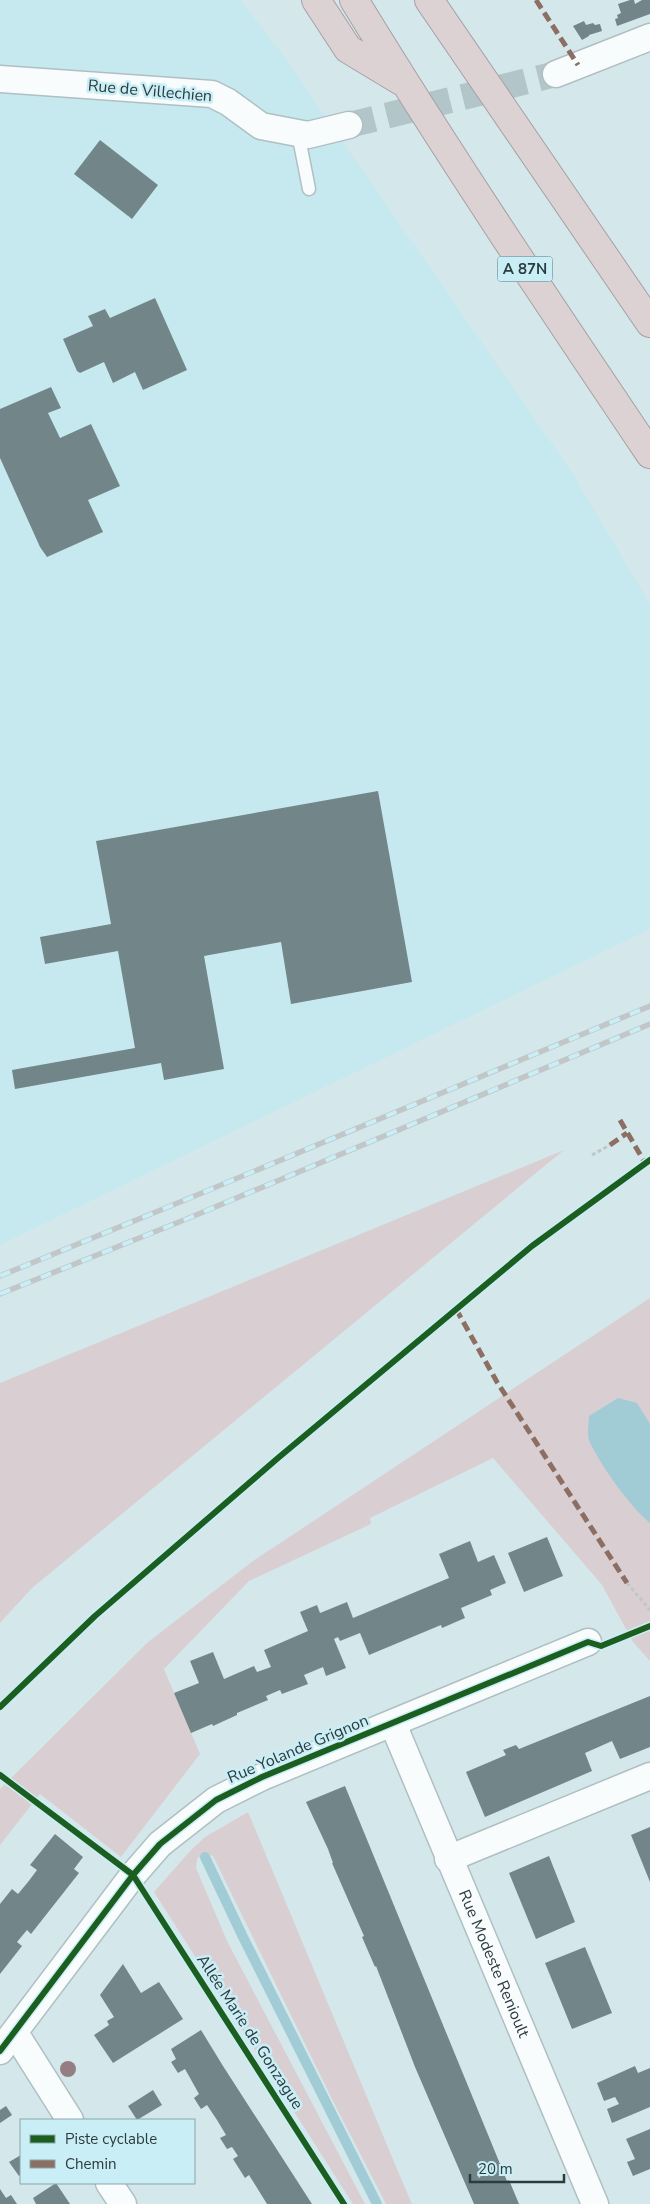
<svg xmlns="http://www.w3.org/2000/svg" width="650" height="2204" font-family="'Nunito Sans',sans-serif">
	<rect width="100%" height="100%" fill="#d4e8ec"/>
	<path fill="#c6e9ef" d="M0,0H240L277,47L573,474L650,604V929L0,1245Z"/>
	<path fill="#d9cfd2" d="M564,1150L32,1588L0,1623V1383Z
		M650,1298V1661L633,1642L602,1585L493,1458L370,1518L371,1524L249,1581L164,1669L200,1754L121,1857L40,1794L0,1845V1789L148,1642L253,1561Z
		M248,1812L400,2176L412,2204H386L333,2101L213,1856C206,1853 203,1854 197,1859L196,1868L227,1941L365,2204H353L154,1892L190,1851L205,1837Z"/>
	<path fill="#a1ccd5" d="M618,1398L637,1403L650,1424V1523C631,1508 598,1462 589,1440C587,1433 589,1423 589,1416Z"/>
	<g fill="none" stroke-linecap="round" stroke-linejoin="round">
		<path stroke="#a1ccd5" stroke-width="10" d="M205,1857L242,1935L377,2204"/>
	</g>
	<path fill="#72868a" d="M630,0H634L635,4L642,0H650V14L617,26L615,19L618,18L617,15L621,13L618,4Z
		M584,21L586,25L593,23L595,25L600,24L602,31L589,35V36L582,40L573,26Z
		M100,140L158,185L132,219L74,174Z
		M155,298L187,370L143,390L135,372L113,383L104,362L80,373L77,371L63,339L93,326L88,316L105,309L110,318Z
		M51,387L61,408L48,413L60,438L91,424L120,486L88,500L103,532L47,557L40,547L0,458V409Z
		M378,791L412,982L291,1004L281,942L204,956L224,1069L164,1080L161,1063L15,1089L12,1070L135,1048L118,951L45,964L40,937L111,924L96,841Z
		M547,1537L563,1576L524,1592L508,1553Z
		M470,1541L478,1562L494,1555L506,1583L490,1590L492,1595L461,1608L465,1618L442,1628L441,1625L369,1655L360,1633L340,1641L338,1637L334,1639L346,1668L326,1676L323,1667L304,1675L308,1684L282,1694L280,1690L266,1696L268,1700L237,1713V1715L213,1726L212,1724L191,1733L174,1693L199,1683L190,1661L213,1652L224,1679L254,1666L257,1672L271,1667L264,1650L308,1631L300,1612L317,1605L320,1613L347,1602L353,1618L449,1578L439,1554Z
		M650,1696V1747L620,1759L612,1741L585,1753L592,1771L485,1817L466,1772L506,1755L503,1750L516,1745L519,1749Z
		M345,1786L507,2181L509,2180L519,2204H474L415,2067L376,1966L375,1967L362,1937L364,1936L332,1863H333L328,1849L306,1802Z
		M650,1827V1882L631,1835Z
		M55,1834L83,1857L74,1869L79,1873L31,1934L27,1930L17,1942L22,1946L0,1974V1904L12,1889L18,1894L28,1882L37,1870L30,1865Z
		M549,1856L575,1922L536,1939L509,1873Z
		M585,1947L612,2013L572,2029L545,1963Z
		M123,1964L141,1993L159,1982L183,2019L113,2063L94,2035L109,2025L107,2021L114,2017L100,1995Z
		M201,2030L223,2066L312,2204H267L249,2175L245,2178L233,2159L238,2156L232,2147L227,2149L220,2138L226,2135L217,2120L207,2105L201,2109L194,2098L199,2094L185,2069L178,2073L171,2062L176,2059L171,2049Z
		M635,2066L638,2073L650,2068V2107L612,2123L607,2109L619,2104L615,2097L604,2101L597,2083Z
		M153,2090L162,2105L137,2120L128,2106Z
		M6,2106L12,2115L0,2123V2110Z
		M650,2129V2169L633,2176L627,2162L635,2159L626,2139Z
		M21,2155V2174L19,2176L9,2162Z
		M56,2183L70,2204H36L33,2198Z
		M0,2189L6,2198L11,2195L17,2204H0Z"/>
	<g fill="none" stroke-linecap="round" stroke-linejoin="round">
		<path stroke="#b2c5c9" stroke-width="26" stroke-dasharray="26 13" stroke-linecap="butt" d="M349,125L556,74"/>
		<g stroke="#afbfc2" stroke-width="15">
			<path id="service" d="M298,133L309,189"/>
		</g>
		<g stroke="#afbfc2" stroke-width="29">
			<g id="minor">
				<path d="M556,74L650,37"/>
				<path d="M0,79L212,94L228,102L261,126L308,135L349,125"/>
				<path id="s1" d="M393,1724L595,2204"/>
				<path d="M448,1859L650,1776"/>
				<path d="M15,2033L70,2120"/>
				<path d="M0,2051L133,1875L160,1844L216,1800L262,1777L588,1642"/>
				<path d="M109,2183L123,2204"/>
			</g>
		</g>
		<g stroke="#a6a0a5" stroke-width="30">
			<path id="motorway" d="M316,0L348,49L401,81
				M354,0C448,154 549,304 650,454
				M429,0L650,323"/>
		</g>
		<path stroke="#c0c7c8" stroke-width="3" stroke-dasharray="4 2.5" stroke-linecap="butt" d="M592,1155L610,1145
			M627,1583L650,1610"/>
		<use href="#service" stroke="#f9fcfc" stroke-width="12"/>
		<use href="#minor" stroke="#f9fcfc" stroke-width="26"/>
		<use href="#motorway" stroke="#dcd1d3" stroke-width="28"/>
		<g stroke="#c1c7c8" stroke-width="5.5">
			<path id="rail" d="M0,1276L185,1200L650,1006
				M0,1294L189,1218L650,1024"/>
		</g>
		<use href="#rail" stroke="#c9eef6" stroke-width="4" stroke-dasharray="11" stroke-linecap="butt"/>
		<path stroke="#8d6e63" stroke-width="5" stroke-dasharray="10 5" stroke-linecap="butt" d="M536,0L578,65
			M620,1120L645,1163
			M610,1145L627,1133
			M456,1309L497,1382L627,1583"/>
		<g stroke="#c9eef6" stroke-width="9">
			<path id="cycleway" d="M0,1707L95,1616L278,1458L532,1246L650,1160
				M0,1775L133,1875L344,2204
				M0,2051L133,1875L160,1844L216,1800L262,1777L588,1642L601,1646L650,1626"/>
		</g>
		<use href="#cycleway" stroke="#1b5e20" stroke-width="6"/>
	</g>
	<circle fill="#957d84" cx="68" cy="2069" r="8"/>
	<g text-anchor="middle" dominant-baseline="central" stroke-width="5" stroke-linejoin="round" paint-order="stroke">
		<rect fill="#c9eef6" stroke="#5b7175" stroke-width="1" x="497.5" y="256.5" width="55" height="25" rx="4"/>
		<g font-size="15" font-weight="bold" fill="#2c3b3e">
			<text x="525" y="269">A 87N</text>
		</g>
		<g font-size="16" fill="#2c3b3e" stroke="#c9eef6">
			<text transform="translate(150 91) rotate(5)">Rue de Villechien</text>
			<text transform="translate(298 1749) rotate(-23)">Rue Yolande Grignon</text>
			<text stroke="none"><textPath href="#s1" startOffset="260">Rue Modeste Renioult</textPath></text>
			<text transform="translate(250 2032) rotate(57)">Allée Marie de Gonzague</text>
		</g>
	</g>
	<rect x="20" y="2119" width="175" height="65" fill="#c9eef6" stroke="#8aa6ac"/>
	<rect x="30" y="2135" width="25" height="8" fill="#1b5e20" stroke="#8aa6ac"/>
	<text x="65" y="2144" font-size="15" fill="#2c3b3e">Piste cyclable</text>
	<rect x="30" y="2160" width="25" height="8" fill="#8d6e63" stroke="#8aa6ac"/>
	<text x="65" y="2169" font-size="15" fill="#2c3b3e">Chemin</text>
	<path d="M470 2174v8h94v-8" fill="none" stroke="#2c3b3e" stroke-width="2.5"/>
	<text x="478" y="2174" font-size="15" fill="#2c3b3e" stroke="#c9eef6" stroke-width="4" paint-order="stroke">20 m</text>
</svg>
